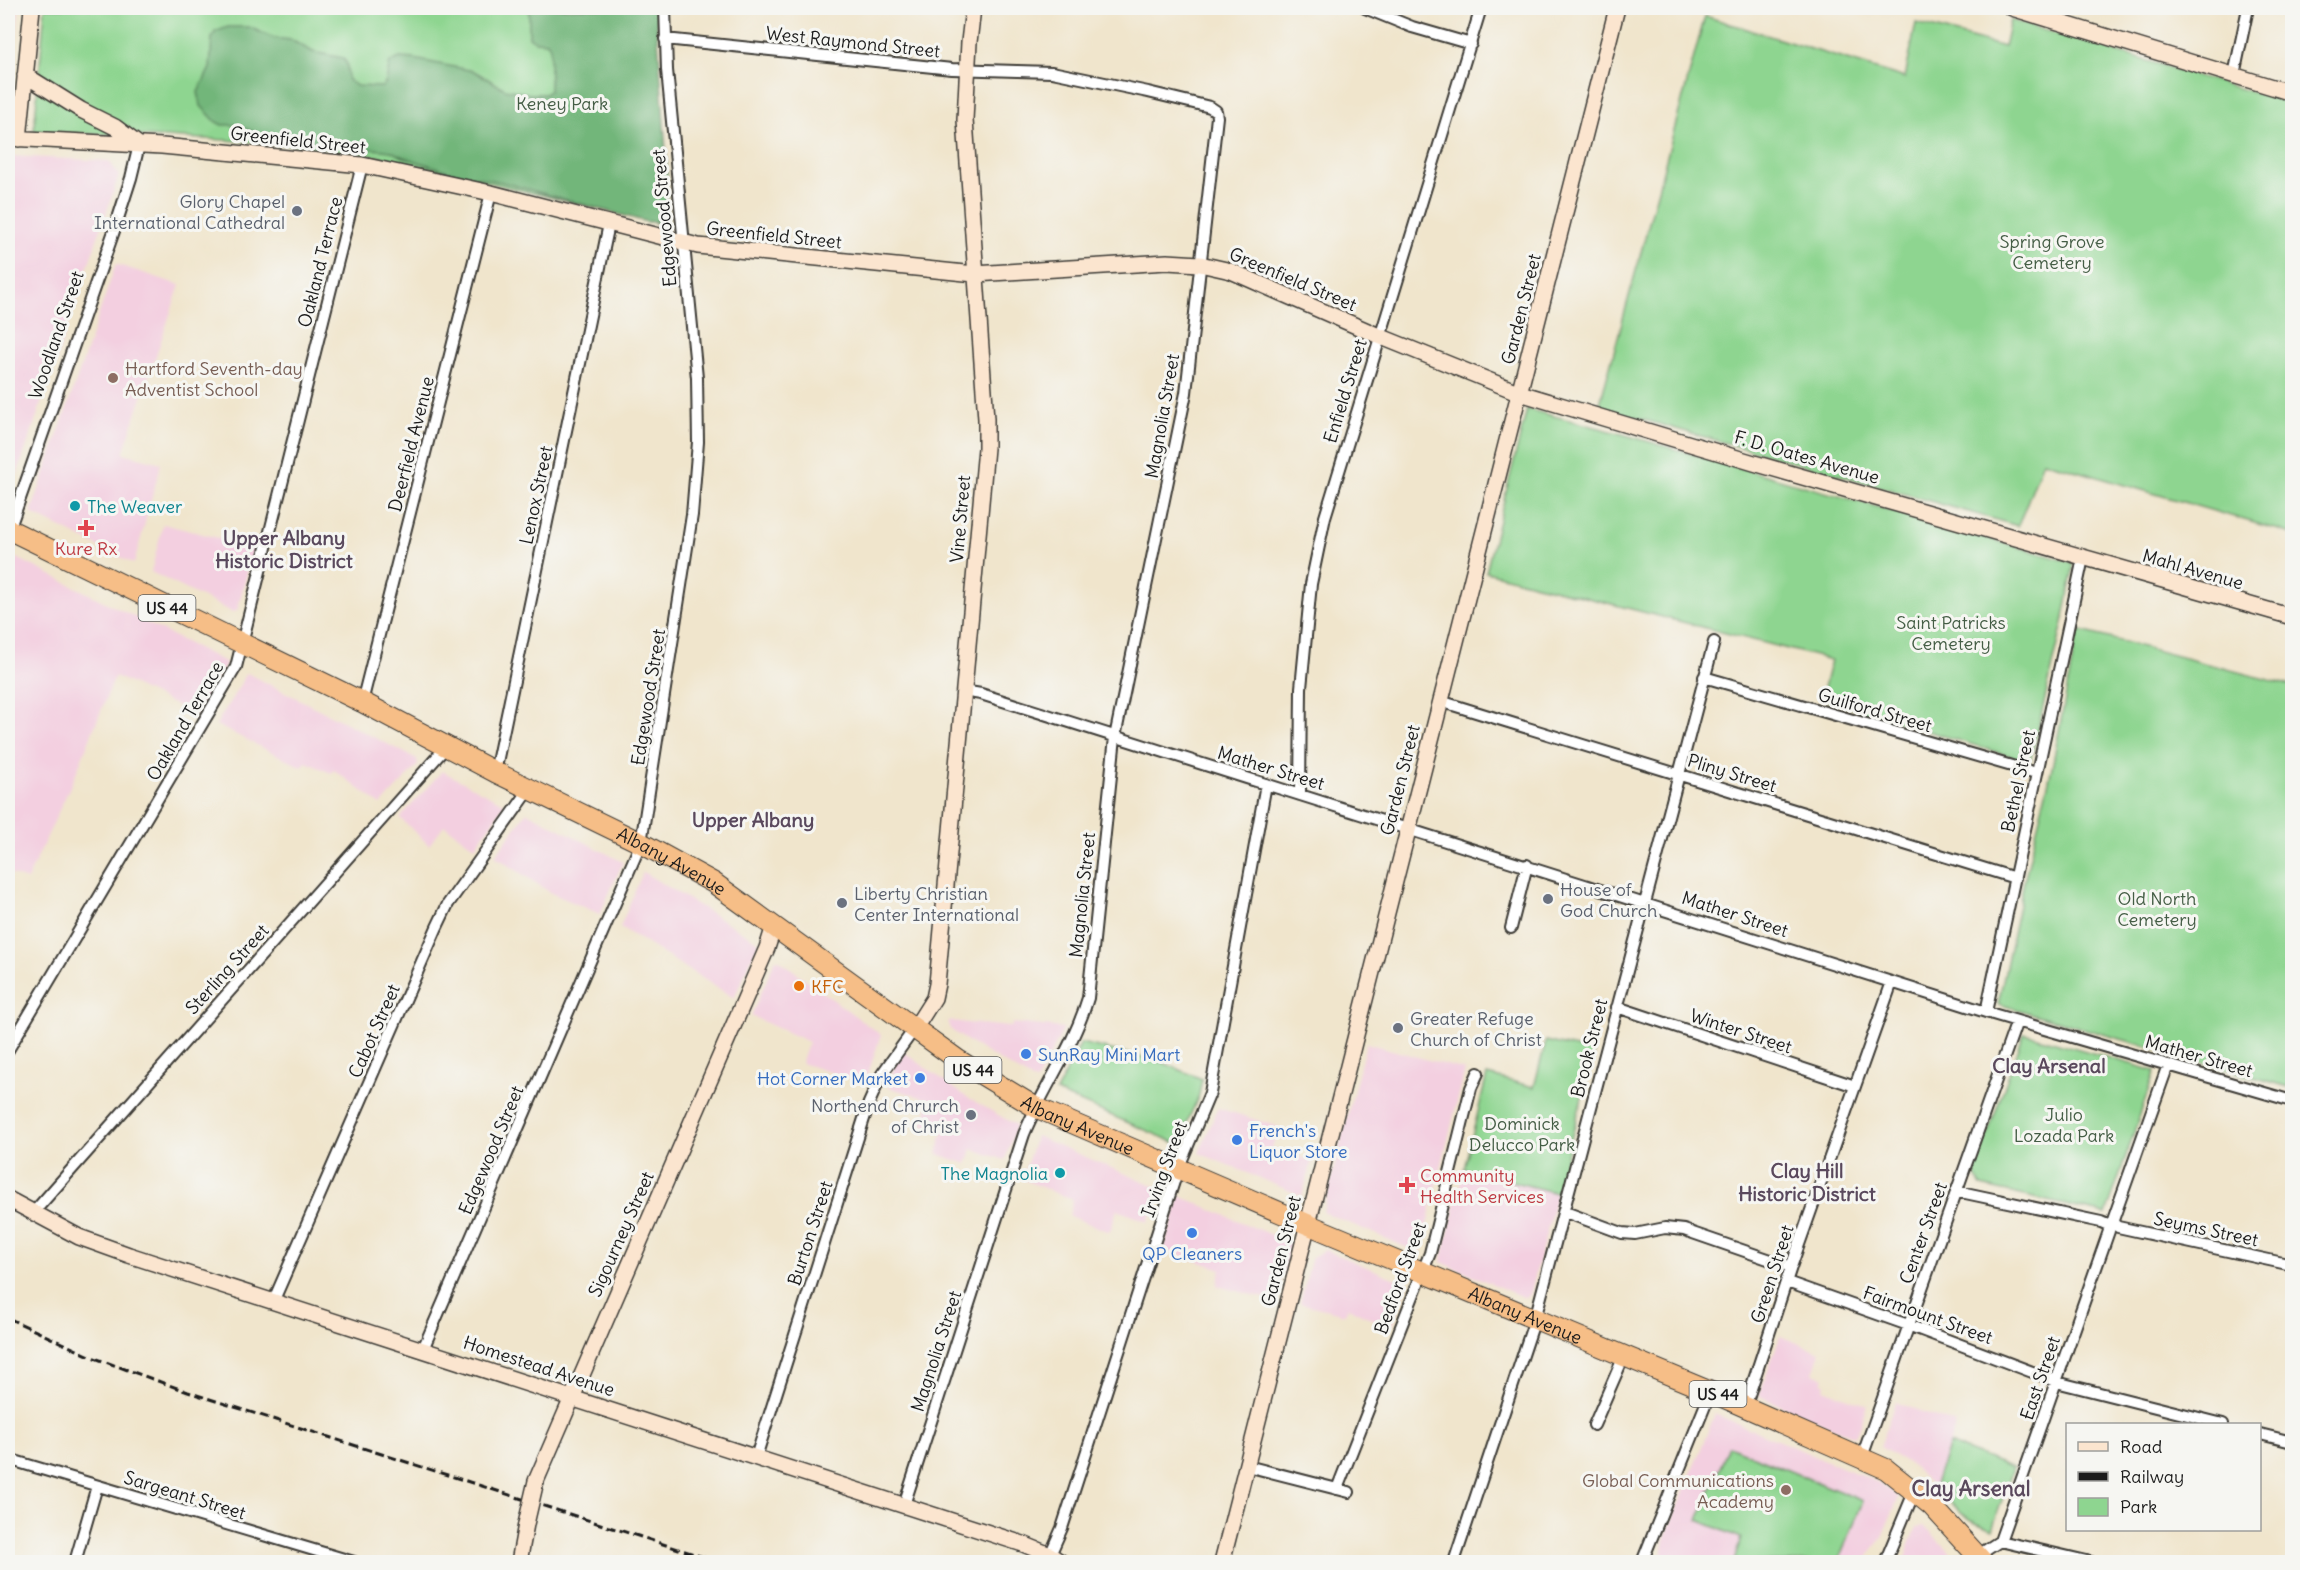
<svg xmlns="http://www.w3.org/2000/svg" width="2300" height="1570" font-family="Delius,sans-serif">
	<rect width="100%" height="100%" fill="#f6f6f2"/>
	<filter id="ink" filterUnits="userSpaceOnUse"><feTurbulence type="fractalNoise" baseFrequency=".0167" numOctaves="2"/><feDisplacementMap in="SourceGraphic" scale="12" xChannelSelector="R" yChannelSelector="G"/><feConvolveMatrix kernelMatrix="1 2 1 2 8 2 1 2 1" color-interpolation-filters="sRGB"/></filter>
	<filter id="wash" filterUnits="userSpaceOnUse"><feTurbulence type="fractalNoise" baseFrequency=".008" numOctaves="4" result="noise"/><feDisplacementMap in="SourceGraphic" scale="24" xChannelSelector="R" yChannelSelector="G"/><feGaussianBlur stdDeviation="1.35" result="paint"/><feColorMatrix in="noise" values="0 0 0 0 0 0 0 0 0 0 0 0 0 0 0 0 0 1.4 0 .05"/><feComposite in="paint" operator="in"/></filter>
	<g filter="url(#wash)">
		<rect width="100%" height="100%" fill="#f0e5cc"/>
		<path fill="#f3cfe0" d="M8,8H19L8,121Z
			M8,156L109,161L119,175L8,501Z
			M116,264L180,285L123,453L161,463L134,564L31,513Z
			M163,524L254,547L237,611L232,612L151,572Z
			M17,558L227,663L196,715L115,676L74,778L27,880L8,873V586Z
			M247,673L417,759L418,765L381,805L334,770L331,773L306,762L302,767L216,725Z
			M442,771L505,804L475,847L444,825L429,845L400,818Z
			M527,812L623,862L600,914L551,893L495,856Z
			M643,872L759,942L734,998L620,927Z
			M778,959L881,1035L865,1083L801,1063L809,1042L751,1016L775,960Z
			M947,1021L1011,1027L1013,1023L1064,1028L1036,1082L967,1041L950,1029Z
			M1366,1043L1465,1070L1420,1253L1323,1212Z
			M904,1052L965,1096L1016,1125L1005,1160L972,1149L967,1164L937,1154L943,1132L922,1125L930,1100L888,1087L898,1054Z
			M1218,1108L1279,1127L1272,1148L1312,1161L1302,1196L1199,1153Z
			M1036,1136L1159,1188L1148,1222L1117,1210L1110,1232L1069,1216L1073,1200L1022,1179Z
			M1464,1169L1557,1193L1530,1295L1525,1298L1441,1262Z
			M1180,1196L1290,1243L1277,1301L1217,1286L1221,1269L1163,1250Z
			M1325,1250L1408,1284L1391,1327L1348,1308L1345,1314L1300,1303L1312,1257Z
			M1780,1336L1820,1352L1813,1373L1824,1377L1822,1382L1825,1384L1824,1389L1867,1405L1855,1437L1759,1396Z
			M1895,1402L1956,1424L1934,1487L1911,1465L1880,1447Z
			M1715,1414L1879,1483L1899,1497L1881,1539L1873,1549L1866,1562H1660L1666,1535Z
			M1924,1526L1959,1562H1903L1917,1527Z"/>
		<path fill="#8ed590" stroke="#557856" stroke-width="1.5" d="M45,8H653V40L668,226L388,158C271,137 152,138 34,131Z
			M1705,16L1905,78L1916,23L2004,47L2010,20L2292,104V534L2043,461L2018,526L1599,407Z
			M1527,409L1622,434L2074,563L2063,623L2030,762L1821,699L1831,660L1486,572Z
			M2078,630L2292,686V1088L1998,1004L2025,877L2052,768Z
			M2024,1033L2155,1071L2106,1214L1981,1186L1974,1171Z
			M1546,1041L1594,1052L1557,1193L1464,1169L1487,1075L1534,1087Z
			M1081,1043L1159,1061L1202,1079L1199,1095L1178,1144L1056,1092Z
			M1949,1444L2013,1468L1992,1529L1969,1519L1934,1487Z
			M1729,1446L1863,1501L1838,1562H1734L1741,1538L1698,1520Z"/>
		<path fill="#72b67a" stroke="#47694b" stroke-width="1.5" d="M529,8H656L667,167V209L660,221L647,222L501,182L451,172L403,157L391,151L362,148L334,141L297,139L256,133L237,125H222L216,122L201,106L198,92L210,68L212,38L215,32L228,27H249L274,38L291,40L313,52L343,58L347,64L348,80L357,86L382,87L386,82L390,62L400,58L414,59L474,71L505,89L530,94H545L550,90V47L547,42L535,41L529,37Z"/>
	</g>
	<g filter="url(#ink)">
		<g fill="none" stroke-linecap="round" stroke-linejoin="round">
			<g stroke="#3c3a36" stroke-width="14">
				<path id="street" d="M1365,8L1412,27L1471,44
					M665,39L952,69L1052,72L1148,92L1210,107L1216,111L1217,117L1186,393L1115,737L1088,998C1074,1046 1043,1088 1024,1134L904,1505
					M2234,75L2248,8
					M9,530L113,234L131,178L139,145
					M1704,677L2036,773
					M963,691L981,694L1986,1012L2292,1101
					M1440,701L2015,878
					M362,702L491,193
					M495,772L609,224
					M1300,795L1301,688L1311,584L1325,517L1481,8
					M1511,928L1527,865
					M1617,1007L1855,1086
					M1986,1012L2083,558
					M8,1050L236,667L362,165
					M2168,1065L2113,1220L2114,1224L2118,1227L2292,1265
					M1956,1191L2101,1222L2108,1225L2109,1231L2000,1541
					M1565,1212L1622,1233L1635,1234L1665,1228L1684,1230L1791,1267
					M33,1213L446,747
					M1787,1282L1908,1325L2064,1384L2223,1424
					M273,1302L437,927L448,904L530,789
					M423,1349L641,843L692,515L698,442L697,378L667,70L665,8
					M1745,1407L1791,1267L1892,982
					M1594,1425L1624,1356
					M2260,1434L2292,1442
					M756,1457L869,1103L882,1074L915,1028
					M1862,1457L2017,1021
					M8,1459L354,1562
					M1247,1466L1349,1492
					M1337,1489L1430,1253L1471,1088L1478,1073
					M1050,1555L1062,1528L1178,1169L1210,1093L1266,784
					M1977,1556L2000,1541L2091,1562
					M75,1562L97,1486
					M1454,1562L1535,1319L1714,642
					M1642,1562L1711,1391
					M1885,1562L1915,1490"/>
			</g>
			<g stroke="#3c3a36" stroke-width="18">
				<path id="secondary" d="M2012,8L2292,93
					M25,75L81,110L115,127L139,145
					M8,138L162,146L362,165L491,193L698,246L975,274L1167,262L1200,264L1231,271L1379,336L1520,393L1754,463L2292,617
					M19,139L32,8
					M915,1028L934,998L937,984L986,448V419L965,120L969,42L973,8
					M8,1199L79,1237L129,1255L1023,1544L1050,1555L1061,1562
					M536,1481L767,948L774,926
					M519,1562L526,1524
					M1222,1562L1617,8"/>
			</g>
			<g stroke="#3c3a36" stroke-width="22">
				<g id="highway">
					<path id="s1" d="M8,529L362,702L495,772L641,843L714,883L958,1060L1035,1107L1307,1224L1718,1395L1886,1469L1932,1506L1983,1562"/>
				</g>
			</g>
			<use href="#street" stroke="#fff" stroke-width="10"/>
			<use href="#secondary" stroke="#fbe5cf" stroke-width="15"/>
			<use href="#highway" stroke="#f6be87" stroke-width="20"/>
			<path stroke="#1c1c1c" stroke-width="3" stroke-dasharray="9 4.5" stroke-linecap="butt" d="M8,1318L92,1357L188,1392L719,1562"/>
			<g stroke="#3c3a36" stroke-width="18" stroke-linecap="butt">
				<path id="secondary-bridge" d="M526,1524L536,1481"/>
			</g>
			<use href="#secondary-bridge" stroke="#fbe5cf" stroke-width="15"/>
		</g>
	</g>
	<g fill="#6b7280" stroke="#f6f6f2" stroke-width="2">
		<circle cx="297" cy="211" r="6"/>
		<circle cx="1548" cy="899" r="6"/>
		<circle cx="842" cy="903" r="6"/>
		<circle cx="1398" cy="1028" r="6"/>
		<circle cx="971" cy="1115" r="6"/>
	</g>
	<g fill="#8d6e63" stroke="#f6f6f2" stroke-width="2">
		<circle cx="113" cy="378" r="6"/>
		<circle cx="1786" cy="1490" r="6"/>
	</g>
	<g fill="#0f9aa8" stroke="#f6f6f2" stroke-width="2">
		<circle cx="75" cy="506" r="6"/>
		<circle cx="1060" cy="1173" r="6"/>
	</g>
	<g fill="#e0444e" stroke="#f6f6f2" stroke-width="2">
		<path d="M83 519h6v6h6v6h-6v6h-6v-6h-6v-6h6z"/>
		<path d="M1404 1176h6v6h6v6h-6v6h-6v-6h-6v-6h6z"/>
	</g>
	<circle fill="#e8710a" stroke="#f6f6f2" stroke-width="2" cx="799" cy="986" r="6"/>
	<g fill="#3f7fe0" stroke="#f6f6f2" stroke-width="2">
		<circle cx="1026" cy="1054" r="6"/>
		<circle cx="920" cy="1078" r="6"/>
		<circle cx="1237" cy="1140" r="6"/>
		<circle cx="1192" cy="1233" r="6"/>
	</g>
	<g text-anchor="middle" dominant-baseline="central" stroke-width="6" stroke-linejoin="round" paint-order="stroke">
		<g fill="#f6f6f2" stroke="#5d5d5c" stroke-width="1.5">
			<rect x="138.5" y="595" width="57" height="26" rx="4.5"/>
			<rect x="944.5" y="1057" width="57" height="26" rx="4.5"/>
			<rect x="1689.5" y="1381" width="57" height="26" rx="4.5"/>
		</g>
		<g font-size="16" font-weight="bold" fill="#1c1c1c">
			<text x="167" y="608">US 44</text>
			<text x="973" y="1070">US 44</text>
			<text x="1718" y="1394">US 44</text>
		</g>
		<g font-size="18" fill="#1c1c1c" stroke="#f6f6f2">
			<text transform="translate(853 42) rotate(6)">West Raymond Street</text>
			<text transform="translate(298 140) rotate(6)">Greenfield Street</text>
			<text transform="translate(664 218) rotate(-95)">Edgewood Street</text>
			<text transform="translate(774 235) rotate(6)">Greenfield Street</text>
			<text transform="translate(320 262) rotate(-76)">Oakland Terrace</text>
			<text transform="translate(1293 279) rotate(23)">Greenfield Street</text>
			<text transform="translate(1521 309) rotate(-76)">Garden Street</text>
			<text transform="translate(56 335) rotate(-71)">Woodland Street</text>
			<text transform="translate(1345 391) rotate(-73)">Enfield Street</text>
			<text transform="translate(1162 416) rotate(-80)">Magnolia Street</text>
			<text transform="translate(411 444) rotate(-76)">Deerfield Avenue</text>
			<text transform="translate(1807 457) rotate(16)">F. D. Oates Avenue</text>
			<text transform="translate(536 495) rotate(-78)">Lenox Street</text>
			<text transform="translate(960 519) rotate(-85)">Vine Street</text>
			<text transform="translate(2193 569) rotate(16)">Mahl Avenue</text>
			<text transform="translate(648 697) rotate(-81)">Edgewood Street</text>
			<text transform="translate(1875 710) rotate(16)">Guilford Street</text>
			<text transform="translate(185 721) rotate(-60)">Oakland Terrace</text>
			<text transform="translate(1271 768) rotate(17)">Mather Street</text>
			<text transform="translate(1732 773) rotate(17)">Pliny Street</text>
			<text transform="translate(1400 780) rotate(-76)">Garden Street</text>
			<text transform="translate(2018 781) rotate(-78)">Bethel Street</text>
			<text stroke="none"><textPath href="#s1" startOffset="742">Albany Avenue</textPath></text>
			<text transform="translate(1082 895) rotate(-84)">Magnolia Street</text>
			<text transform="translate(1735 914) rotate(18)">Mather Street</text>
			<text transform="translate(227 969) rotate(-48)">Sterling Street</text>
			<text transform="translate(374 1031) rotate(-66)">Cabot Street</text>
			<text transform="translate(1741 1031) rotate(18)">Winter Street</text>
			<text transform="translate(1589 1048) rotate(-76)">Brook Street</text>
			<text transform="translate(2199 1056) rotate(16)">Mather Street</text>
			<text stroke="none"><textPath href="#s1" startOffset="1228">Albany Avenue</textPath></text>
			<text transform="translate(491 1150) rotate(-67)">Edgewood Street</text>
			<text transform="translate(1164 1169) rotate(-70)">Irving Street</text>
			<text transform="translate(2206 1229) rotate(12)">Seyms Street</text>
			<text transform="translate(810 1233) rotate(-72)">Burton Street</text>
			<text transform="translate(1923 1233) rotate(-70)">Center Street</text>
			<text transform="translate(621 1234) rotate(-66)">Sigourney Street</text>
			<text transform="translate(1281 1251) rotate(-76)">Garden Street</text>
			<text transform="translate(1772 1274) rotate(-72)">Green Street</text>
			<text transform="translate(1400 1278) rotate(-70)">Bedford Street</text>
			<text stroke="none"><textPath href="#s1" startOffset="1714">Albany Avenue</textPath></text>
			<text transform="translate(1928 1315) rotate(20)">Fairmount Street</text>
			<text transform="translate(936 1351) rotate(-72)">Magnolia Street</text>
			<text transform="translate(539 1366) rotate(18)">Homestead Avenue</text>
			<text transform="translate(2040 1378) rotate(-71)">East Street</text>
			<text transform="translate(185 1495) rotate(17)">Sargeant Street</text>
		</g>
		<g font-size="18" fill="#445d45" stroke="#f6f6f2">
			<text x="562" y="103">Keney Park</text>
			<text x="2052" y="241">Spring Grove<tspan x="2052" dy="21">Cemetery</tspan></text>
			<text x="1951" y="622">Saint Patricks<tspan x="1951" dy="21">Cemetery</tspan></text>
			<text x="2157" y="898">Old North<tspan x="2157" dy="21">Cemetery</tspan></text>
			<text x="2064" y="1114">Julio<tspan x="2064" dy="21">Lozada Park</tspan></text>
			<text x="1522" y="1123">Dominick<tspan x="1522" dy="21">Delucco Park</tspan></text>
		</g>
		<g font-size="18" fill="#5b616d" stroke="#f6f6f2" text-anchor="start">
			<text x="285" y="201" text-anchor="end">Glory Chapel<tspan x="285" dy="21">International Cathedral</tspan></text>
			<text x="1560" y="889">House of<tspan x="1560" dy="21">God Church</tspan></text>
			<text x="854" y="893">Liberty Christian<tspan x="854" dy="21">Center International</tspan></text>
			<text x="1410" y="1018">Greater Refuge<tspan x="1410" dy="21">Church of Christ</tspan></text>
			<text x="959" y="1105" text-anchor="end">Northend Chrurch<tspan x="959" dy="21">of Christ</tspan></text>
		</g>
		<g font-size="18" fill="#785e54" stroke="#f6f6f2" text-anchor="start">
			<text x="125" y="368">Hartford Seventh-day<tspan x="125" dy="21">Adventist School</tspan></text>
			<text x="1774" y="1480" text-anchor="end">Global Communications<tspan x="1774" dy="21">Academy</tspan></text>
		</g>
		<g font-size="18" fill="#0d838f" stroke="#f6f6f2" text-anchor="start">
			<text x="87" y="506">The Weaver</text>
			<text x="1048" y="1173" text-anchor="end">The Magnolia</text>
		</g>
		<g font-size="18" fill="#be3a42" stroke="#f6f6f2">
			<text x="86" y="548">Kure Rx</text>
			<text x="1420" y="1175" text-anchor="start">Community<tspan x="1420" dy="21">Health Services</tspan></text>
		</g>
		<g font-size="18" fill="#c56008" stroke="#f6f6f2" text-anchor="start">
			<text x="811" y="986">KFC</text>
		</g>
		<g font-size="18" fill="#366cbe" stroke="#f6f6f2" text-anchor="start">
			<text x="1038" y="1054">SunRay Mini Mart</text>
			<text x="908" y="1078" text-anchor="end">Hot Corner Market</text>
			<text x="1249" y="1130">French's<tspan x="1249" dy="21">Liquor Store</tspan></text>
			<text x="1192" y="1253" text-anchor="middle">QP Cleaners</text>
		</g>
		<g font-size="20" font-weight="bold" fill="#5a495d" stroke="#f6f6f2">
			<text x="284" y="537">Upper Albany<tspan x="284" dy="23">Historic District</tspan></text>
			<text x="753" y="819">Upper Albany</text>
			<text x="2049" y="1065">Clay Arsenal</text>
			<text x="1807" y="1170">Clay Hill<tspan x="1807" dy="23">Historic District</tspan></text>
		</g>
		<g font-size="21" font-weight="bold" fill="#5a495d" stroke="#f6f6f2">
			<text x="1971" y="1488">Clay Arsenal</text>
		</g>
	</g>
	<rect width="2300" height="1570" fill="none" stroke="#f6f6f2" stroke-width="30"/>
	<rect x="2066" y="1423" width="195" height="108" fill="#f6f6f2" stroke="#9f9f9c" stroke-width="1.5"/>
	<rect x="2078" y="1442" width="30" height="9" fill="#fbe5cf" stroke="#9f9f9c" stroke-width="1.5"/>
	<text x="2120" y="1453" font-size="18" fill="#1c1c1c">Road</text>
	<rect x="2078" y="1472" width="30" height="9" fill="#1c1c1c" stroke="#9f9f9c" stroke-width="1.5"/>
	<text x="2120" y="1483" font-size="18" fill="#1c1c1c">Railway</text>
	<rect x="2078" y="1498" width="30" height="18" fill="#8ed590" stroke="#9f9f9c" stroke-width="1.5"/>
	<text x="2120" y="1513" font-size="18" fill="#1c1c1c">Park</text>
</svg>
